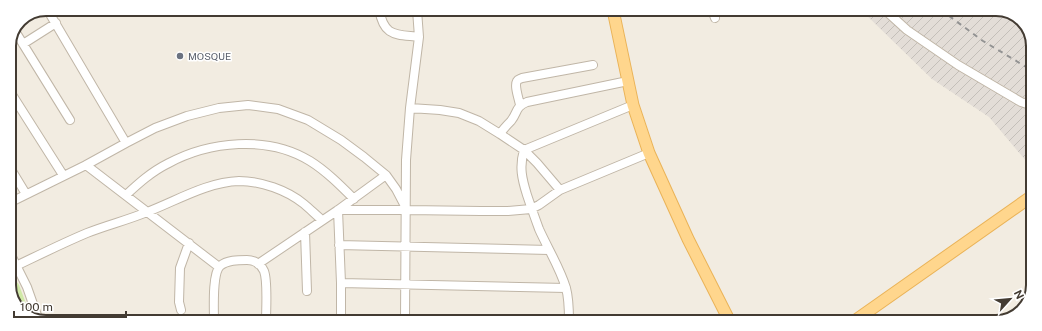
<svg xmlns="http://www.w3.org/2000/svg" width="1042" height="331" font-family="'Public Sans',sans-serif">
	<defs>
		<pattern id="industrial-furrows" width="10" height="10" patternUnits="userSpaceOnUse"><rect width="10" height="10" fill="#e3ddd7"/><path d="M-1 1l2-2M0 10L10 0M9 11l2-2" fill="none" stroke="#c4bfb9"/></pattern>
	</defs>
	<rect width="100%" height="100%" fill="#f2ece1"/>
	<path fill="url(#industrial-furrows)" d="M861,10H1006L1024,22L1033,43L1032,168L989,117L932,79Z"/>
	<path fill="#d0e9a7" d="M9,272H10L19,285L31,317L18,309L9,290Z"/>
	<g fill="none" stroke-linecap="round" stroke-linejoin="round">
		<g stroke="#c0b6a7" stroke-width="10">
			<path id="minor" d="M47,9L126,143
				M379,9C384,37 395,34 419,37
				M712,10L715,18
				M885,10L907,30L958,65L1021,102L1033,106
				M15,31L70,120
				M23,44L56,23
				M9,90L63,175
				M520,105C519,99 514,86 517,81C518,79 520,79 522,78L593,65
				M410,108L440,110L459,113L479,121L500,134L524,150L537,163L560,190
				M500,134C503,129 507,125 511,121C518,112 515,107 527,102L628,81
				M86,165L219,267
				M9,166L26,194
				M126,195C138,184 151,172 167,164C209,141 268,135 310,161C326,171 340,185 354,199
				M9,203L86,165L126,143L155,128L187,116L219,108L248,105L278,109L308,120L341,140L364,157L386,175L396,189L407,210
				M305,232L307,291
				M339,245L549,250
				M9,251L27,287L39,321
				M258,264L338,210L386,175
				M16,266C39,255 63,243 87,233C107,225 128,220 147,212C176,201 207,182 239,181C261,181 287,190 304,204C310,209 316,215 322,220
				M341,283L566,288
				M181,310L179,302L180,268L189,243
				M214,321C214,309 212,274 220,266C227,260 238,260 247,260C254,260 261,264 264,271C268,281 266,309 266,321
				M341,321V283L338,210H407L481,211H508L531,209L539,205L560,190L649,153
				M405,321L406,160L410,108L419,37L417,10
				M569,321C569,310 569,299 566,288C560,268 548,249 539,229C535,218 531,207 527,195C522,179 519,167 524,150L633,105"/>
		</g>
		<g stroke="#eab358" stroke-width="13">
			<path id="major" d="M613,10L633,105L649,153L688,239L730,322
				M853,322L1032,196"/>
		</g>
		<use href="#minor" stroke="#fff" stroke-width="8"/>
		<use href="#major" stroke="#ffd68d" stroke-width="11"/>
		<path stroke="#939393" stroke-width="2" stroke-dasharray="5 5" stroke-linecap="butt" d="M941,10L983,41L1033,71"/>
	</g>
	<circle fill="#6b7280" stroke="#fff" stroke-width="1.5" cx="180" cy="56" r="4"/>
	<g text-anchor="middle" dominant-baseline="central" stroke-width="3" stroke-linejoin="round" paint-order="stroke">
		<g font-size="10" fill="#5b616d" stroke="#fff" text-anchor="start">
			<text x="188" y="56">MOSQUE</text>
		</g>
	</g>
	<path d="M0 0H1042V331H0ZM46 16H996A30 30 0 0 1 1026 46V285A30 30 0 0 1 996 315H46A30 30 0 0 1 16 285V46A30 30 0 0 1 46 16Z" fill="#fff" fill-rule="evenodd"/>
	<path fill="none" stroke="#433b32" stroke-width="2" d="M46 16H996A30 30 0 0 1 1026 46V285A30 30 0 0 1 996 315H46A30 30 0 0 1 16 285V46A30 30 0 0 1 46 16Z"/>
	<g transform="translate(1010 299) rotate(63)" stroke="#ffffff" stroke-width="3" paint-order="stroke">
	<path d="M0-3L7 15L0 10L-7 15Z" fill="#433b32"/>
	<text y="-6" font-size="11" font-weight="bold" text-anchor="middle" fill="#433b32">N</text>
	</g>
	<path d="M14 311v6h112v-6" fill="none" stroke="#433b32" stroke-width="2"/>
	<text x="20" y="311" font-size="12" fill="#433b32" stroke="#ffffff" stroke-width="3" paint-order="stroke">100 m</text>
</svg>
